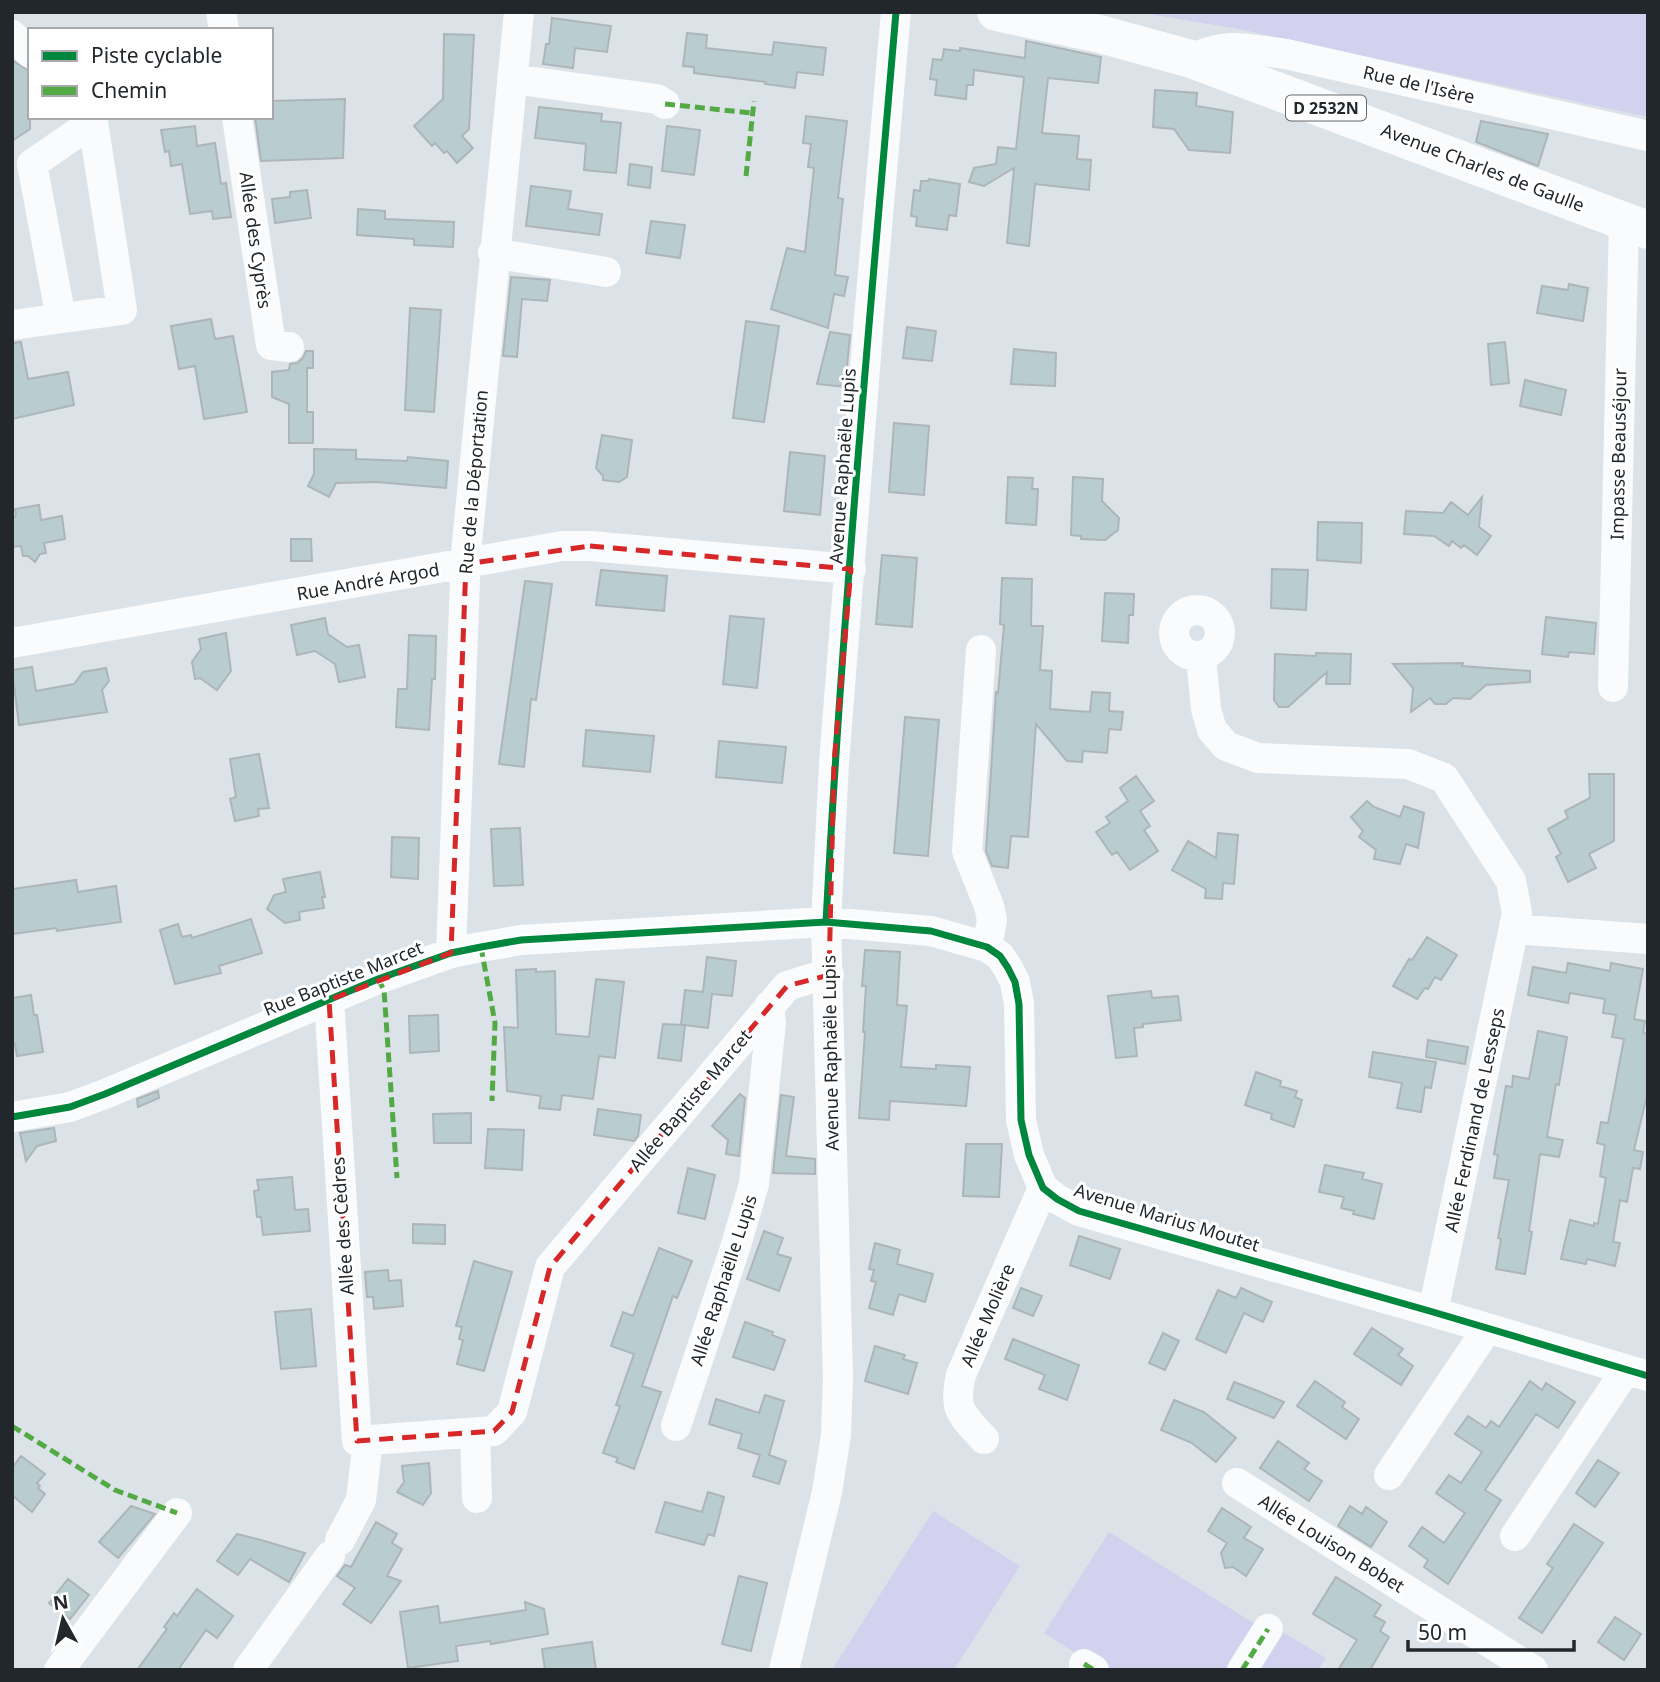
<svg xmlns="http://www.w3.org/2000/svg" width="1660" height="1682" font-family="'Noto Sans',sans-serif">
	<rect width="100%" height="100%" fill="#dbe3e8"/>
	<path fill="#d2d2ee" d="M1136,12H1648V117L1239,29Z
		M933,1511L1020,1566L954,1670H832Z
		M1109,1532L1263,1629L1237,1670H1102L1044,1633Z
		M1276,1628L1326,1658L1318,1670H1248Z"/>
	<path fill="#b9cdd1" stroke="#aeb5b8" stroke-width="2" d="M552,18L611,26L607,52L575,48L573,68L543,64L546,44H549Z
		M687,33L707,35L706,48L772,55L774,42L826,48L823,75L797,72L795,88L765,84L766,82L694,73V67L683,66Z
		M444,34L474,35L469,129L462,136L473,148L457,163L447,151L444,153L435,143L432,146L414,126L443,99Z
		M1026,41L1101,57L1098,83L1048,78L1042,133L1079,136L1077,159L1091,160L1089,190L1035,184L1029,246L1007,243L1014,168L984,186L969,182L974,168L996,164L998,147L1016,149L1024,77L974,70L973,85H967L966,99L935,95L937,80L930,79L933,59L942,60L944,49L960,51V48L1025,58Z
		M12,60L30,72V129L12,141Z
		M1155,90L1197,93L1196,106L1233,112L1230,153L1189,150L1174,129L1153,127Z
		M345,99L343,158L261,161L255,117H271V101Z
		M539,107L602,114L601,121L621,123L616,173L584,170L586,144L535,138Z
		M806,116L847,121L838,198L843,199L835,275L848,277L844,296L834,294L828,328L771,309L787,248L805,252L814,168L808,167L811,144L803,143Z
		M1481,121L1548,134L1538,166L1476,142Z
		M195,126L197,146L215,143L221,184L226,183L231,217L213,219L212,211L190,214L182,164L171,166L169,151L165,152L161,130Z
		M667,126L700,130L694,175L662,171Z
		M630,164L652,167L650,188L628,185Z
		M929,179L960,184L956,216L949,215L947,230L916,226L917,217L911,216L914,190L920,191L921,181H928Z
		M531,186L571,191L568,209L602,214L599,235L526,226Z
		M307,190L311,218L275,223L272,199L290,197V192Z
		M358,209L385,211V219L454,222L453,247L414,245V239L357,235Z
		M651,221L685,225L680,258L646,253Z
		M511,277L550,280L547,301L522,299L517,357L503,356Z
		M1569,284L1588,288L1583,321L1537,313L1542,286L1568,290Z
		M410,308L441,310L434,412L405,410Z
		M211,319L215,339L233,336L247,412L204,419L195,366L179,369L171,326Z
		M746,321L779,326L764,422L733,418Z
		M907,327L936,331L932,361L903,358Z
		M830,332L850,335L845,387L817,384Z
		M21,342L28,379L68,372L74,405L12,419V343Z
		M1505,342L1509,383L1491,385L1488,344Z
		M1014,349L1056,353L1055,386L1011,384Z
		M306,351H313V368H307V412H313V443H289V404L272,397V372L289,370L290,364L297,363L303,358Z
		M1525,380L1566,390L1561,415L1520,406Z
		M894,423L929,426L924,495L889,492Z
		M602,435L632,440L627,477L619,482L603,480V476L596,468Z
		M314,449L356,450V459L407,461L408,457L448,461L446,488L376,482L336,483L329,497L308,486L314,474Z
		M790,452L825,456L820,515L784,511Z
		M1008,477L1033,478L1032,489H1038L1036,525L1006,523Z
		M1073,477L1103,479L1102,501L1119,518L1118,530L1105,540L1081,539V536L1071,535Z
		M1482,497L1479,527L1491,536L1477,555L1464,545L1461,548L1452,541L1449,546L1434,536L1404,534L1406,511L1443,513L1451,502L1468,515Z
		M39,505L41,520L62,516L65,539L44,543L46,553L40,554L35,562L28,556H23L21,546L12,547V520L16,515L15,509Z
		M1318,522L1362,523L1361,563L1317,560Z
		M291,539H311L312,561H291Z
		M882,555L917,558L912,627L876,624Z
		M1272,569L1308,570L1306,610L1271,608Z
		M601,570L667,576L664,611L596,605Z
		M1002,578L1032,579L1031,626H1043L1040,670L1052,671L1050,709L1090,712L1092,692L1110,693L1109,711L1123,712L1121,730L1109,729L1107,753L1083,751L1082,762L1067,761L1036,724L1028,837L1011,836L1008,868L992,866L986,851L996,692L998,693L1004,625L1000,624Z
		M525,581L552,584L536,700L531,699L524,767L499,764Z
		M1105,593L1134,594L1133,615H1129L1128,643L1102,641Z
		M730,616L764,619L757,688L723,684Z
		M1546,617L1596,623L1594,654L1569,652L1568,657L1542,654Z
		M325,618L328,634L347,647L359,645L365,677L339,682L335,664L315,651L297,655L291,625Z
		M226,633L231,671L217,690L200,678L195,679L192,662L201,649L199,639Z
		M409,635L436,636L435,679H432L429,730L396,727L398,689H407Z
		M1316,653L1351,654L1350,684H1326L1327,672L1288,707H1279L1274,700L1275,654L1316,656Z
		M1463,663L1462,666L1530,671V682L1486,685L1470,699L1453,698L1446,704H1435L1430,698L1411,712L1413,688L1393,664Z
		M32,667L36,691L74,684L83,672L106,668L109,681L102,690L107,712L19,725L12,670Z
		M905,717L939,720L928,856L894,853Z
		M586,730L654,736L650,772L583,766Z
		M719,741L786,747L782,783L716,777Z
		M259,754L269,808L258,809L259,816L235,821L230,799L236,797L230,759Z
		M1589,774H1614V841L1589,854L1596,868L1568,882L1556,857L1561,854L1548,829L1568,818L1565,811L1590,798Z
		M1136,776L1154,801L1140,811L1150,826L1144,830L1158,851L1130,870L1117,852L1112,855L1096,832L1110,823L1106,817L1128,801L1120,788Z
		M1367,801L1374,807L1400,817L1404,806L1424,813L1418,848L1406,844L1400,864L1374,859L1376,850L1359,837L1363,831L1351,817Z
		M520,828L523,885L494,886L491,829Z
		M1218,833L1238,835L1234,884L1223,883L1222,899L1205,898L1206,889L1172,870L1188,841L1216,858Z
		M392,837L419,838L418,879L391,877Z
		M320,872L325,897H322L324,908L299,912L300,920L285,923L267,909L274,895L286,892L283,879Z
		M76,880L78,892L116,886L121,922L57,931L56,928L12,934V889Z
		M251,919L262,953L219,966L221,973L175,984L160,930L178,924L182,937L191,935L192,938Z
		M1427,937L1457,955L1441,980L1435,977L1428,989L1425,988L1417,999L1393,986L1409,959L1412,960Z
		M865,950L900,952L897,1005L907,1006L901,1067L936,1069V1065L970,1067L966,1106L890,1101L889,1120L859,1118L865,1032H863L866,986H862Z
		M707,957L736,961L732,996L712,994L708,1028L685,1025L681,1061L658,1058L663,1024L684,1025H681L685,990L703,992Z
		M1568,963L1610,971L1611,963L1643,969L1634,1019L1645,1021L1643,1033L1648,1034V1091L1634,1150L1643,1152L1640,1169L1633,1168L1627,1202L1620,1200L1613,1242L1620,1243L1615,1266L1587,1259L1586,1264L1561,1259L1570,1220L1594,1226V1223L1598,1224L1606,1178L1600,1176L1605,1145L1597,1143L1601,1122L1608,1123L1624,1039L1612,1037L1616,1015L1603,1013L1605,999L1570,993L1568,1003L1528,995L1533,967L1566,973Z
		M536,969V972L555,971L556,1034L589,1037L596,979L624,982L615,1058L599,1056L593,1099L562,1095L560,1110L539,1108L541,1096L507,1091L504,1027L518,1028L516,970Z
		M1151,991L1152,998L1178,996L1181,1020L1143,1024V1027L1134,1028L1137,1056L1116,1058L1108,996Z
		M31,995L34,1015H37L43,1052L17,1056L15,1044L12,1045V998Z
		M438,1015L439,1051L410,1053L409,1016Z
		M1538,1031L1567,1037L1559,1085L1556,1084L1547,1137L1563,1140L1559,1157L1540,1154L1529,1231L1532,1232L1525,1274L1496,1269L1501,1239L1498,1238L1509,1180L1494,1178L1498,1155L1494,1154L1506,1086L1512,1087L1513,1076L1529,1079Z
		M1428,1040L1468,1047L1465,1064L1426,1057Z
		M1373,1052L1436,1062L1431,1088L1425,1087L1421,1112L1397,1108L1402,1083L1369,1077Z
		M1256,1072L1281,1081L1280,1086L1297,1091L1295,1097L1302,1100L1294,1127L1271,1119L1272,1114L1245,1105Z
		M158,1091L159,1098L138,1107L137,1099Z
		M740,1094L745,1098L739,1156L726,1154L728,1140L712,1126Z
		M781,1095L794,1097L786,1156L815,1159V1174L773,1173Z
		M598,1109L641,1115L638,1136L634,1141L594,1135Z
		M471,1113V1143H434L433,1114Z
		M54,1128L56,1141L37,1146L26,1161L20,1133Z
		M488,1129L524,1130L522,1170L485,1168Z
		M966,1144H1002L999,1197L963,1196Z
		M1325,1165L1364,1173L1362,1179L1382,1184L1374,1219L1353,1214L1354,1211L1341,1208L1344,1197L1319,1192Z
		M688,1168L715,1175L705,1219L678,1213Z
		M292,1177L295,1210L308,1209L310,1231L263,1235L261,1217H257L254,1191L259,1190L257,1180Z
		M413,1224L445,1225V1244L413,1243Z
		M764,1231L783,1238L777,1254L791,1258L779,1291L747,1279Z
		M1079,1236L1120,1249L1110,1279L1070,1265Z
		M875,1243L900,1250L897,1264L933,1274L925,1302L899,1294L893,1315L869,1308L876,1282L871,1281L874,1270L869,1269Z
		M659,1248L692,1261L677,1298L673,1296L642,1386L661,1392L634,1469L616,1462L618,1458L603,1453L620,1406L616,1405L634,1354L611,1346L623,1312L633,1316Z
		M474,1261L512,1272L484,1371L457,1364L463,1340L459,1339L462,1327L456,1326Z
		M388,1270L389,1281L401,1280L403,1306L374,1309L373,1297H367L365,1272Z
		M1021,1288L1042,1296L1033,1316L1013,1308Z
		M1241,1288L1272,1302L1263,1322L1244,1313L1226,1353L1196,1339L1218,1290L1236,1298Z
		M311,1309L316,1366L281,1369L275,1312Z
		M745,1322L773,1332L772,1335L785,1340L774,1370L733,1357Z
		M1372,1328L1403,1349L1398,1355L1413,1366L1401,1385L1354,1354Z
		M1163,1333L1179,1341L1165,1370L1149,1363Z
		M1013,1339L1079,1365L1067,1400L1039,1389L1045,1375L1005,1359Z
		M875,1346L905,1355L903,1359L917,1363L908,1394L865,1381Z
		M1315,1381L1345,1402L1342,1407L1359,1419L1346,1439L1297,1406Z
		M1530,1381L1542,1390L1546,1383L1575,1402L1558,1428L1536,1414L1485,1490L1501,1500L1448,1584L1424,1567L1428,1560L1409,1546L1422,1527L1444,1543L1465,1513L1436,1493L1449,1475L1461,1483L1482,1452L1455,1434L1468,1416L1486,1428L1491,1421L1499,1427Z
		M1234,1382L1258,1391L1284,1402L1274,1418L1227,1399Z
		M765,1395L784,1401L769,1455L786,1461L779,1484L753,1476L760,1455L738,1448L742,1434L709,1424L716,1399L759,1413Z
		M1174,1400L1204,1412L1236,1438L1216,1462L1192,1443L1161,1430Z
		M1278,1441L1309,1463L1304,1469L1322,1481L1309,1501L1260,1468Z
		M21,1456L45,1474L37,1483L40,1486L38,1488L45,1494L32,1512L12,1495V1468Z
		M1598,1460L1619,1473L1595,1507L1576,1493Z
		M429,1463L431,1493L423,1505L397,1492L404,1482L402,1466Z
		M708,1492L724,1497L714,1536L708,1534L704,1545L656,1532L665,1502L702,1512Z
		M131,1506L155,1514L118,1558L99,1542Z
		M1350,1506L1362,1514L1366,1507L1387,1522L1371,1547L1338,1526Z
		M1222,1508L1251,1527L1244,1538L1263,1549L1246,1576L1233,1567L1225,1568L1221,1553L1227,1543L1208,1531Z
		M376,1522L397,1534L392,1543L402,1549L387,1576L401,1581L371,1623L343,1604L355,1588L337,1576L345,1565L351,1567Z
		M1574,1524L1603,1543L1542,1633L1519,1618L1553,1568L1547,1564Z
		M237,1534L261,1540L305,1553L289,1582L250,1559L238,1575L217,1561Z
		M739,1576L767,1583L751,1651L722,1644Z
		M1336,1577L1381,1605L1374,1616L1385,1622L1380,1631L1389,1637L1370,1670H1338L1357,1640L1313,1614Z
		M68,1579L89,1595L70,1619L49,1603Z
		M197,1589L233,1616L217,1638L206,1630L178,1670H137L167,1629L164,1627L174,1613L177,1616Z
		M525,1602L544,1609L548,1634L491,1644L490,1641L456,1646L458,1661L408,1668L400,1612L438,1606L440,1623L526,1610Z
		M1615,1617L1641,1634L1624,1660L1598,1642Z
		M592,1642L596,1670H545L542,1649Z"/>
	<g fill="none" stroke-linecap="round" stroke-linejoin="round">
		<path stroke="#fafbfc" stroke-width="30" d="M221,12L224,30
			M12,35L30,53
			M1191,59C1229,41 1246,49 1286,54L1648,136
			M512,79L657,99L665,104
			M237,117L271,345L289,347
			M493,253L606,272
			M61,318L32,164L93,122
			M12,325L122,310L93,122L90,117
			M1174 633a23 23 0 1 1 46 0a23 23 0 1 1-46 0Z
			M12,643L562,546H590L851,569
			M981,650L967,851L989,906L992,920L987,947
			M1201,657L1206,709L1212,730L1226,746L1258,758L1408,764L1444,778L1511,881L1517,913L1433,1312
			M1613,687L1624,220
			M1514,929L1648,939
			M451,953L466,553L519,12
			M329,1000L357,1441L494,1431L512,1412L550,1267L787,986L816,977L829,975
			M12,1117L70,1107L105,1094L378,979L451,953L481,947L521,940L826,922L931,931L987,947L1000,956L1008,968L1015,982L1019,1004L1021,1120L1029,1155L1043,1188L1057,1199L1079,1211L1433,1312L1648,1376
			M676,1426L736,1245L754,1184L771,1022L769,1006
			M475,1433L477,1498
			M984,1439C961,1414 953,1410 961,1375L1043,1188
			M1389,1475L1487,1329
			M1237,1483L1533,1670
			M1515,1536L1626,1370
			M340,1540L361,1500L368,1440
			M1084,1664L1094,1670
			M59,1670L177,1513
			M248,1670L330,1556
			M784,1670L827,1492L836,1435L838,1378L826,922L834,763L869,318L896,12
			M1242,1670L1268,1629"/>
		<path stroke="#fafbfc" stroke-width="38" d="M996,12L1100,34L1191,59L1648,230"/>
		<path stroke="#53aa44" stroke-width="5" stroke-dasharray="10 5" stroke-linecap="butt" d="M665,104L752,113
			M746,176L754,101
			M481,947L495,1023L492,1101
			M378,979L384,990L397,1178
			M12,1426L115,1490L177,1513
			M1084,1664L1094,1670
			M1242,1670L1268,1629"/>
		<g stroke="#fff" stroke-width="11">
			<path id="cycleway" d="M826,922C842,618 870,315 896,12
				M12,1117L70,1107L105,1094L378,979L451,953L481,947L521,940L826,922L931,931L987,947L1000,956L1008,968L1015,982L1019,1004L1021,1120L1029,1155L1043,1188L1057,1199L1079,1211L1433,1312L1648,1376"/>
		</g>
		<use href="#cycleway" stroke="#00873e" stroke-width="7"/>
	</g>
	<path fill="none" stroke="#d62828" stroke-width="5" stroke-dasharray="14 9" stroke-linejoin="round" d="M590,546L851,569L834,763L829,975L787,986L550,1267L512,1412L494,1431L357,1441L329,1000L451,953L466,564Z"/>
	<g text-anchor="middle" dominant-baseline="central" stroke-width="6" stroke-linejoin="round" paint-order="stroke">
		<rect fill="#fff" stroke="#64686b" stroke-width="2" x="1286" y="95.5" width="80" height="25" rx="5"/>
		<g font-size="16" font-weight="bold" fill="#22272b">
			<text x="1326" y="108">D 2532N</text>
		</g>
		<g font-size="18" fill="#22272b" stroke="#fff">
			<text transform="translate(1419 84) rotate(13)">Rue de l'Isère</text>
			<text transform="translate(1483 167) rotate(21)">Avenue Charles de Gaulle</text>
			<text transform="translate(256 240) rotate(82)">Allée des Cyprès</text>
			<text transform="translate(1618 454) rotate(-89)">Impasse Beauséjour</text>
			<text transform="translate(842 466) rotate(-86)">Avenue Raphaële Lupis</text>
			<text transform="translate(473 482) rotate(-85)">Rue de la Déportation</text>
			<text transform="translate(368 581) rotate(-10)">Rue André Argod</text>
			<text transform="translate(343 978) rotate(-22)">Rue Baptiste Marcet</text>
			<text transform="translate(830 1053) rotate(-91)">Avenue Raphaële Lupis</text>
			<text transform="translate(690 1100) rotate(-50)">Allée Baptiste Marcet</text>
			<text transform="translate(1474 1120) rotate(-78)">Allée Ferdinand de Lesseps</text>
			<text transform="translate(1167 1217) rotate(17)">Avenue Marius Moutet</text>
			<text transform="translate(342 1226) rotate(-94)">Allée des Cèdres</text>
			<text transform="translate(723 1280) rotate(-72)">Allée Raphaëlle Lupis</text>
			<text transform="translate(987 1315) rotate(-67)">Allée Molière</text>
			<text transform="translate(1332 1543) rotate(32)">Allée Louison Bobet</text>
		</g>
	</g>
	<rect width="1660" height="1682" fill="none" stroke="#22272b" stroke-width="28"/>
	<rect x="28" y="28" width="245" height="91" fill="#ffffff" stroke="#a7a9aa" stroke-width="2"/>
	<rect x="42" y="51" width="35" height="10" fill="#00873e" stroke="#a7a9aa" stroke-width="2"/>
	<text x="91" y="63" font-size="21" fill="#22272b">Piste cyclable</text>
	<rect x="42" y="86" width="35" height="10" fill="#53aa44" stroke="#a7a9aa" stroke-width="2"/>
	<text x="91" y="98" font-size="21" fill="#22272b">Chemin</text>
	<g transform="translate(63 1619) rotate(352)" stroke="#ffffff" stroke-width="5" paint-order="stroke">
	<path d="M0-5L12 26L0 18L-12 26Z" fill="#22272b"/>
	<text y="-10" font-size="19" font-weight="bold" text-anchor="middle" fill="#22272b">N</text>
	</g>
	<path d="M1408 1640v10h166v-10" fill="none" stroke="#22272b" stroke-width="3.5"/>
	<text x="1418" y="1640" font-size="21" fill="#22272b" stroke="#ffffff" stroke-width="5" paint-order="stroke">50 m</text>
</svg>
